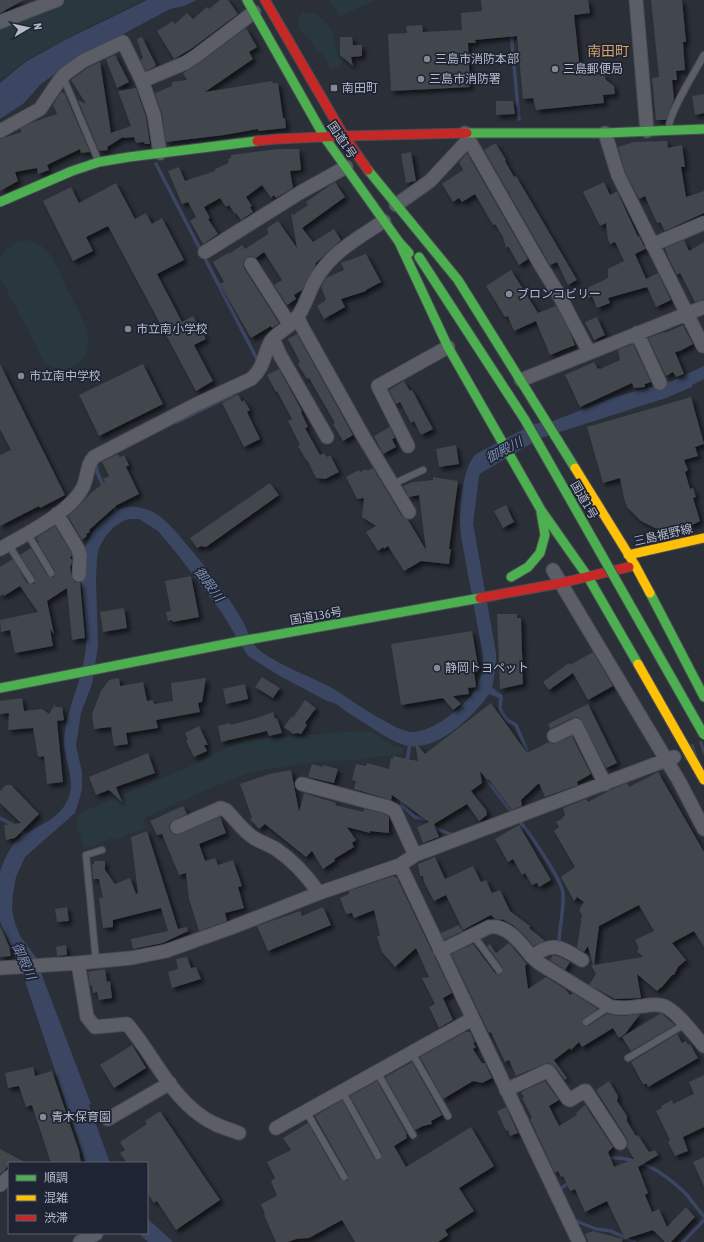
<svg xmlns="http://www.w3.org/2000/svg" width="704" height="1242" font-family="'Asap Condensed','Noto Sans JP',sans-serif">
	<defs>
		<filter id="shadow"><feDropShadow dx="3.5" dy="3.5" stdDeviation="2" flood-color="#0009"/></filter>
	</defs>
	<rect width="100%" height="100%" fill="#2b2f38"/>
	<path fill="#28383e" d="M68,0H142L31,57C20,64 11,73 0,80V26L39,10Z
		M328,0H377L340,16Z
		M302,12C306,13 311,13 315,14C326,18 333,32 335,42C337,50 337,56 342,63L339,68H334L331,70L323,55L315,48L311,40L301,31L298,22Z
		M25,240C34,241 41,244 47,251C56,260 61,277 67,289C76,307 99,341 82,360C78,364 72,368 66,369C58,370 50,367 44,361L0,277V260L3,253L10,246L20,241Z
		M360,731L372,732L391,745L403,748V753L353,760L303,763L252,772L220,784L146,817L144,820L146,828L117,839L112,838L90,847H84L76,823L77,817L83,812L199,762L227,747L247,740Z"/>
	<path fill="#3a4662" d="M147,0H197L184,6L170,9L71,62L41,84L24,103L0,119V83L24,63L36,56L61,42Z
		M704,366V379L692,385V387L666,398L541,438L481,473L479,476L473,524L474,529L496,653V667L492,687L501,695L499,698L489,694C473,717 435,754 404,745C386,739 369,725 353,716C344,711 337,702 327,701L280,676L248,656L222,613L178,555L158,531L139,519H130L123,521L114,527L105,537L99,548L97,558L96,580L98,647L92,684L81,713L76,746L82,772V789L80,797L75,813L25,857L16,877L13,893L12,909L15,923L20,936L38,960L43,978L91,1104L89,1105L110,1163H86L18,960L0,922V872C4,859 11,845 21,836C22,835 27,833 29,832C41,825 58,817 65,805C75,788 70,775 66,757C65,752 64,747 64,743C65,710 84,679 86,645C89,602 65,552 104,520C109,516 114,512 119,509C132,504 147,508 158,515C169,523 178,534 187,545C207,568 225,592 241,618C247,628 251,643 259,650C278,665 310,676 332,688C349,698 365,711 383,720C391,725 402,731 412,732C433,732 468,705 477,686C482,676 483,665 483,655C477,625 472,594 466,564C464,550 460,535 460,521C460,504 463,466 476,454L533,424L553,421L615,397L672,381Z
		M147,1218L173,1242H148L138,1233H147Z"/>
	<g fill="none" stroke-linecap="round" stroke-linejoin="round">
		<path stroke="#3a4662" stroke-width="3.5" d="M511,33L519,119
			M156,164L258,361
			M177,422L232,395
			M97,463C94,470 101,480 104,487
			M112,503L118,515
			M498,694L501,696L500,708L502,713L507,720L516,725L527,751L523,754
			M407,763L410,742
			M493,777L488,781L513,814
			M402,797V805L415,817L426,819
			M0,818L17,827L27,837
			M517,819C528,830 561,879 563,893C564,908 560,925 559,940
			M433,826L438,829L454,836
			M606,1158C638,1156 662,1171 684,1192C691,1199 697,1209 704,1216
			M561,1188L571,1182
			M576,1221L596,1229L611,1231L634,1242
			M683,1242L704,1220"/>
	</g>
	<path fill="#42464e" fill-rule="evenodd" filter="url(#shadow)" d="M0,0H24L0,13Z
		M220,0H228L238,14L191,49L174,59L157,31L173,21L175,24L187,13L193,19L207,7L209,9Z
		M481,0H588L590,13L574,15L579,62H586L588,76L604,74L606,80L614,86L615,94L603,95L604,103L536,110L533,98L523,99L517,36L475,40L476,43H468L470,87L391,91L388,34L407,33L406,26L422,25L423,32L462,30L461,13L482,11Z
		M651,0H682L686,42H683L685,70L676,71L677,80H672L674,99L666,120H656L652,78L659,77Z
		M246,28L257,47L249,52L253,59L205,92L272,81L273,83H278L283,118H285L286,128L258,131V129L224,135L166,142L162,114L155,93L172,86V82L187,80L183,73L201,62Z
		M142,37L156,65V66L146,71L140,60L143,58L137,39Z
		M340,37H352L353,45H362V56L351,57L353,66L340,55Z
		M115,55L129,82L117,88L106,59Z
		M100,62L111,133L131,126L118,91L136,88L146,117L150,144H145L144,142L136,143L134,137L125,138L123,137L107,147L108,150L99,151L78,100L86,104L71,80L87,68Z
		M61,92L65,94L90,152L81,153L80,149L47,165L49,170L38,174L37,168L15,172L18,181L0,191V139L22,132L20,129L30,123L57,114L53,105Z
		M704,94V113L695,115L692,96Z
		M496,101H513L515,114L496,115Z
		M667,141L668,148L682,145L685,167H681L686,197L704,191V213L665,231L660,222L657,223L645,196L639,199L625,172L618,147L634,142Z
		M494,144H496L506,160L505,161L514,177L516,176L577,280L568,285L557,262L550,265L484,150Z
		M278,149H299L301,170L290,171L293,188L276,198L274,195L271,198L262,185L246,197L252,206L250,207L253,212L241,220L236,213L235,214L229,205L226,207L220,198L204,207L210,218L208,219L218,234L203,244L190,221L196,217L188,202L182,204L168,171L179,167L185,181L215,171V169L229,163L228,159L231,158V155Z
		M411,152L416,181L406,183L401,154Z
		M467,153L528,259L519,265L508,246L506,248L503,237L495,224L493,225L475,194L462,202L459,198L453,202L442,184L463,170L459,162Z
		M335,182L345,197L302,228L313,242L334,229L341,240L315,264L316,265L302,290L294,295L296,299L287,305L274,285L282,280L264,252L256,258L250,256L244,260L243,264L244,268L279,323L272,328L271,326L251,338L220,284L224,282L213,262L228,253L229,254L242,245L245,249L268,234L267,228L278,221L297,248L291,213L293,215L308,205L306,202Z
		M604,182L610,195L617,191L638,237L639,236L644,246L645,249L635,254L646,279L658,273L671,300L656,307L647,287L608,298L610,303L597,308L592,296L589,298L585,289L608,278V269L624,261L615,242L610,244L608,239L606,223L600,226L583,192Z
		M116,183L135,219L146,213L152,224L162,218L184,260L157,274L182,322L193,316L206,339L194,345L213,381L196,391L108,226L86,237L93,251L73,261L43,201L71,187L79,203Z
		M684,240L689,251L704,242V299L695,302L680,273L677,275L669,259L665,248Z
		M366,254L381,282L366,290V291L341,299L345,307L324,319L317,306L326,300L321,287L326,278L344,270L341,263Z
		M511,270L538,313L556,306L569,330L575,345L550,355L536,321L514,331L508,316L505,317L486,286Z
		M597,317L605,335L594,340L585,322Z
		M683,325L693,344L680,351L675,352L684,374L676,377L673,372L666,376L648,338L664,332L665,333Z
		M297,334L353,435L343,441L333,424L335,423L309,378L307,379L298,364L300,362L288,339Z
		M633,344L651,382L645,384V387L634,388L632,383L580,407L565,375L594,362L598,369L600,368V369L620,360L618,350Z
		M0,364L65,495L40,508L39,506L0,526V455L11,450L0,429Z
		M143,364L163,404L99,436L79,395Z
		M279,369L302,411L301,412L308,427L305,428L320,455L324,453L327,457L330,455L339,472L325,479L316,478L307,460H306L298,446L300,445L288,421L292,419L277,391L276,392L267,375Z
		M404,381L410,391L412,390L433,429L421,435L414,421L411,423L400,402L396,404L389,390Z
		M238,394L242,402L244,400L250,410L247,412L260,439L244,447L222,403Z
		M691,397L704,444L695,447L698,456L684,460L688,470L685,472L690,489L693,488L696,497L693,498L700,521L684,529L668,531L657,529L641,521L627,507L624,498L620,478L603,483L587,427Z
		M390,427L395,438L392,439L396,447L383,454L374,436Z
		M456,445L459,464L439,467L436,449Z
		M118,454L120,457L124,455L129,465L126,467L139,494L117,505L89,530L90,532L86,534L87,536L82,540L68,516L76,509L91,493L105,482L103,479L109,476L102,462Z
		M373,468L402,516L408,520L426,550L419,495L409,497L403,486L413,482L433,480V477L458,481L449,549H451L449,564L421,561L404,571L388,546L384,549L383,547L378,551L366,532L376,526L362,517L364,498L357,499L346,477L359,470L360,472L366,469L367,471Z
		M270,483L279,495L206,547L201,546L197,548L190,538Z
		M506,505L514,522L503,528L494,511Z
		M55,526L71,552L72,556L70,557L72,560L71,566L70,567L72,578L75,582L80,583L85,638L72,640L67,588L47,601L54,634L50,629L53,646L15,653L10,630L1,632L0,620L38,612L20,586L4,596L3,594L0,596V567L13,559L27,583L31,584H34L35,578L20,555L31,548L47,575L51,577H54L55,573V571L38,543L39,542L36,538Z
		M191,576L199,617L173,622L172,620L168,621L166,612L171,611L165,581Z
		M124,608L127,628L103,632L100,612Z
		M497,614H517V618H521L523,684L500,689Z
		M472,631L478,666V671L474,672L476,687L468,688L469,694L453,696L461,704L453,710L443,698L401,705L391,644Z
		M593,652L613,686L588,700L573,673L549,690L543,682L569,663L570,665Z
		M262,677L280,688L273,698L255,687Z
		M119,678L120,686L143,682L147,701L153,700L154,704L173,701L171,683L206,678L202,702L198,703L200,712L156,720L158,728L126,733L128,744L114,746L111,727L94,729L92,714L101,691L109,680Z
		M245,684L248,699L226,704L223,689Z
		M22,698L24,711L42,709L49,714L55,704V707H62L64,720L57,721L63,782L47,784L44,756L38,757L33,728L8,730L9,713L0,714V701Z
		M305,700L316,708L305,723L307,725L301,734L298,733L293,734L284,727L292,716L293,718Z
		M491,703L527,753L549,742L553,744L557,743L572,736L591,774L577,782L578,785L545,797L539,783L521,800L522,806L512,810L489,779L487,780L480,771L482,783L471,791L486,810L487,815L479,821L467,804L434,824L439,837L423,843L417,827L429,822L392,795L391,800L354,789L356,781L352,780L356,764L366,766L367,763L389,769L391,758L393,759V756L418,761L415,742L425,754Z
		M588,704L617,763L606,768L581,719L577,717L572,718L550,729L548,724Z
		M273,712L275,719L277,718L282,733L269,736L267,731L221,742L218,726L230,723V725L257,718Z
		M199,726L208,745H204L207,751L194,757L186,741L188,740L185,733Z
		M148,753L155,773L116,787L122,802L109,790L96,795L89,777Z
		M312,764L323,767V765L338,769L334,783L308,777Z
		M291,770L299,812L304,793L336,803L335,805L363,812L364,809L385,814L389,817V833L370,831V833L347,827L356,840L352,843L354,847L334,859L335,861L323,869L312,851L306,857L265,824L259,829L250,819L252,818L240,784L269,774Z
		M658,772L704,852V947L694,931L672,943L686,960L678,967L674,975H672L662,987L660,988L657,991L637,974L641,998L615,999L589,985L596,974L591,965H593L588,946L584,952L577,948L582,915L579,910L584,902L577,897L574,901L561,877L575,867L554,831L559,827L556,822L563,818V817L565,815L563,808L586,799L588,802L610,790L627,783L629,787ZM639,905L654,931L635,940L639,948L637,951L643,957L594,965L599,926Z
		M6,785H11L39,814L15,838L6,840L4,825L21,823L0,803V791Z
		M183,806L187,814L171,822L169,826L170,831L176,835L180,834L220,817L226,833L199,844L205,861L215,858L218,865L233,860L242,886L238,887L244,908L225,913L227,921L199,931L189,899L186,873L179,875L162,834L157,835L150,821Z
		M519,825L551,880L539,887L537,883L532,885L525,873L522,875L513,859L508,862L495,839Z
		M147,831L178,929L187,927L188,931L163,943L133,949L131,939L168,931L161,908L113,920V927L103,928L99,898H103L99,879H93L92,864H94V861H105V870L115,884L130,878L136,894L138,893L131,837Z
		M435,857L445,879L473,866L481,882L486,880L492,893L500,890L510,911L530,926L529,928L545,941L533,946L524,935L513,925L502,919L501,920L495,919L491,915L463,930L446,895L434,901L424,882L423,876H420L418,864Z
		M393,876L397,878L452,993L443,998L453,1020L439,1028L429,1007L435,1004L422,978L429,977L416,948L395,967L382,952L377,937L380,935L374,910L354,918L352,913L346,914L340,898L349,894V891Z
		M67,907L69,921L57,922L55,909Z
		M323,907L331,925L268,951L257,926L300,911L302,916Z
		M459,925L463,931L444,940L441,933Z
		M0,926L9,946L11,956L0,957Z
		M509,943L527,964L525,966L528,989L546,977L565,989L570,995L573,993L598,1009L582,1020V1023L584,1026H588L607,1014L621,1016L640,1014L625,1034L619,1038L613,1028L582,1047L579,1042L571,1050L570,1048L554,1060L567,1078L565,1080L555,1067L547,1063L516,1076L509,1060L505,1062L491,1032L489,1033L451,954L473,944L495,973L500,974L503,971V968L487,946L490,944L496,953Z
		M66,945L67,955L57,956L56,947Z
		M553,955L560,957L570,962L565,970L550,960Z
		M187,957L191,968L196,967L201,979L172,988L168,972L178,969L176,959Z
		M105,969L107,982L110,981L112,998L99,1000L97,992L93,993L92,985L90,986L88,972Z
		M661,1013L675,1025L631,1051L622,1037Z
		M465,1032H470L475,1042L473,1043L476,1047L473,1049L482,1063H485L492,1078L482,1083L473,1081L443,1099L420,1057Z
		M677,1034L682,1043L686,1041L688,1045L690,1044L698,1058L648,1087L647,1084H643L631,1062Z
		M132,1045L146,1068L114,1088L100,1065Z
		M412,1062L442,1115L431,1121L432,1124L423,1126L415,1130L385,1077Z
		M33,1067L35,1076L52,1071L79,1151L81,1163H51L32,1105L26,1107L19,1086L8,1088L5,1073Z
		M704,1075V1127L683,1137L688,1151L675,1156L668,1142L670,1140L656,1111L662,1108L661,1106L672,1100L673,1104L694,1094L689,1082Z
		M377,1081L407,1134L406,1135L407,1138L394,1146L406,1167L471,1127L494,1166L459,1188L474,1211L445,1230L448,1235L438,1242H355L342,1220L309,1238L296,1239L288,1242H276L264,1215L265,1214L261,1204L277,1196L271,1181L275,1178L267,1162L291,1150L283,1138L308,1123L340,1179L344,1181H347L348,1177V1175L315,1116L342,1100L374,1158L378,1160H380L382,1156V1154L350,1096Z
		M545,1081L559,1100L549,1106L559,1126L577,1115L576,1113L585,1105L613,1147L608,1152L614,1167L634,1159L627,1147L628,1143L627,1139L596,1090L609,1081L618,1096L617,1101L627,1116V1121L636,1136L638,1135L649,1152L655,1150L658,1155L638,1167L648,1193L645,1195L652,1212L659,1209L667,1227L686,1207L695,1217L671,1242H665L653,1230L625,1239L607,1201L585,1212L575,1189L570,1191L563,1176L561,1177L558,1171L555,1173L530,1119L532,1118L522,1098L524,1097L521,1092Z
		M506,1107L518,1133L510,1136L508,1130L506,1131L497,1111Z
		M160,1111L220,1200L176,1230L157,1201L154,1203L147,1193V1163H127L120,1153L125,1150L120,1142L147,1124L145,1121Z
		M0,1149L27,1163H9L5,1170L0,1174Z
		M704,1157V1187L693,1162Z
		M593,1231L623,1239L622,1242H588L585,1234Z"/>
	<g fill="none" stroke-linecap="round" stroke-linejoin="round">
		<path stroke="#40444e" stroke-width="13" stroke-dasharray="13 6" stroke-linecap="butt" d="M683,754L704,747"/>
		<g stroke="#494c52" stroke-width="8">
			<path id="lane" d="M63,77L98,160
				M669,128C668,114 696,70 704,55
				M393,484L423,470
				M27,533L51,573
				M8,544L31,580
				M473,935L499,970
				M96,961L86,855L102,850
				M586,1022L610,1006
				M412,1053L448,1116
				M628,1058L685,1024
				M377,1072L413,1135
				M342,1091L378,1156
				M306,1111L344,1177"/>
		</g>
		<g stroke="#494c52" stroke-width="15">
			<path id="street" d="M636,0L647,131
				M0,22L57,0
				M0,131L40,109L59,81L65,74L83,61L123,42L142,81
				M465,133L540,264L559,295L589,352
				M605,133L618,175L703,346
				M160,153L154,115L142,81L185,63L196,56L254,12
				M396,205L430,181L469,139
				M652,245L704,223
				M205,252L301,192L346,167
				M251,264L290,325
				M297,317L306,334L363,436L409,512
				M637,333L660,383
				M273,339L280,355L327,437
				M521,380L704,307
				M408,446L378,386L448,347
				M57,514L78,549L80,556L79,575
				M0,549C24,535 69,513 82,489C88,479 86,465 94,457L197,404L251,379C265,367 263,355 271,341C277,332 289,328 296,319C305,308 308,293 315,281C330,253 358,238 384,221
				M553,570L679,781L704,829
				M554,736L576,725L605,784
				M302,784L388,807L395,811L415,855
				M177,827L221,808L226,810C235,819 243,831 254,838C261,842 269,845 276,849C294,861 307,876 319,893
				M400,865L579,1242
				M440,951L489,927C508,924 521,944 532,957C553,940 562,948 582,960
				M532,957L539,963L609,1006C620,1010 631,1007 643,1006C649,1005 658,1004 664,1006C677,1011 695,1036 704,1046
				M78,963L87,1017L95,1027L127,1024C152,1053 168,1092 200,1115C211,1124 225,1128 239,1133
				M0,968L78,963L131,958L166,951L233,927L319,893L400,865L415,855L674,757
				M506,1090L547,1071L549,1072L568,1099L570,1100L584,1091H586L620,1143
				M108,1119L170,1083
				M276,1128L472,1019
				M0,1185L9,1177
				M80,1242L96,1234"/>
		</g>
		<g stroke="#494c52" stroke-width="11">
			<path id="fast" d="M247,0L325,138L399,242L409,253
				M467,133H605L704,129
				M368,170L458,280L575,468
				M0,202L72,171L99,162L129,157L257,141
				M399,242L448,347L541,510L588,577L638,664
				M419,257L525,420
				M511,577L528,567L540,553L545,535L541,512
				M650,593L704,697
				M0,688L236,642L480,598"/>
		</g>
		<g stroke="#494c52" stroke-width="11">
			<path id="slow" d="M575,468L635,565L650,593
				M628,555L704,538
				M638,664L704,780"/>
		</g>
		<g stroke="#494c52" stroke-width="11">
			<path id="jam" d="M265,0L344,136L368,170
				M257,141L277,139L344,136L467,133
				M480,598L561,583L629,567"/>
		</g>
		<use href="#lane" stroke="#5b5e66" stroke-width="6"/>
		<use href="#street" stroke="#5b5e66" stroke-width="13"/>
		<use href="#fast" stroke="#4caf50" stroke-width="9"/>
		<use href="#slow" stroke="#ffc107" stroke-width="9"/>
		<use href="#jam" stroke="#c62828" stroke-width="9"/>
		<g stroke="#484b53" stroke-width="11" stroke-linecap="butt">
			<path id="fast-bridge" d="M525,420L704,735"/>
		</g>
		<use href="#fast-bridge" stroke="#4caf50" stroke-width="9"/>
	</g>
	<g fill="#858996" stroke="#1e2433" stroke-width="1.5">
		<circle cx="427" cy="59" r="4"/>
		<circle cx="555" cy="69" r="4"/>
		<circle cx="421" cy="79" r="4"/>
		<rect x="330" y="84" width="8" height="8" rx="2"/>
		<circle cx="509" cy="294" r="4"/>
		<circle cx="128" cy="329" r="4"/>
		<circle cx="21" cy="376" r="4"/>
		<circle cx="437" cy="668" r="4"/>
		<circle cx="43" cy="1117" r="4"/>
	</g>
	<g text-anchor="middle" dominant-baseline="central" stroke-width="3.5" stroke-linejoin="round" paint-order="stroke">
		<g font-size="12" fill="#b5bac9" stroke="#1e2433" text-anchor="start">
			<text x="435" y="59">三島市消防本部</text>
			<text x="563" y="69">三島郵便局</text>
			<text x="429" y="79">三島市消防署</text>
			<text x="342" y="88">南田町</text>
			<text x="517" y="294">ブロンコビリー</text>
			<text x="136" y="329">市立南小学校</text>
			<text x="29" y="376">市立南中学校</text>
			<text x="445" y="668">静岡トヨペット</text>
			<text x="51" y="1117">青木保育園</text>
		</g>
		<g font-size="12" fill="#b5bac9" stroke="#1e2433">
			<text transform="translate(342 140) rotate(56)">国道1号</text>
			<text transform="translate(584 500) rotate(60)">国道1号</text>
			<text transform="translate(663 535) rotate(-13)">三島裾野線</text>
			<text transform="translate(316 616) rotate(-10)">国道136号</text>
		</g>
		<g font-size="13" font-style="italic" fill="#7d8db0" stroke="#1e2433">
			<text transform="translate(504 450) rotate(-28)">御殿川</text>
			<text transform="translate(209 584) rotate(53)">御殿川</text>
			<text transform="translate(24 961) rotate(66)">御殿川</text>
		</g>
		<g font-size="14" fill="#d2a266" stroke="#1e2433">
			<text x="608" y="51">南田町</text>
		</g>
	</g>
	<rect x="8" y="1162" width="140" height="72" fill="#1e2433" stroke="#5a606f"/>
	<rect x="16" y="1175" width="20" height="6" fill="#4caf50" stroke="#5a606f"/>
	<text x="44" y="1182" font-size="12" fill="#b5bac9">順調</text>
	<rect x="16" y="1195" width="20" height="6" fill="#ffc107" stroke="#5a606f"/>
	<text x="44" y="1202" font-size="12" fill="#b5bac9">混雑</text>
	<rect x="16" y="1215" width="20" height="6" fill="#c62828" stroke="#5a606f"/>
	<text x="44" y="1222" font-size="12" fill="#b5bac9">渋滞</text>
	<g transform="translate(28 28) rotate(81)" stroke="#1e2433" stroke-width="3" paint-order="stroke">
	<path d="M0-3L7 15L0 10L-7 15Z" fill="#b5bac9"/>
	<text y="-6" font-size="11" font-weight="bold" text-anchor="middle" fill="#b5bac9">N</text>
	</g>
</svg>
